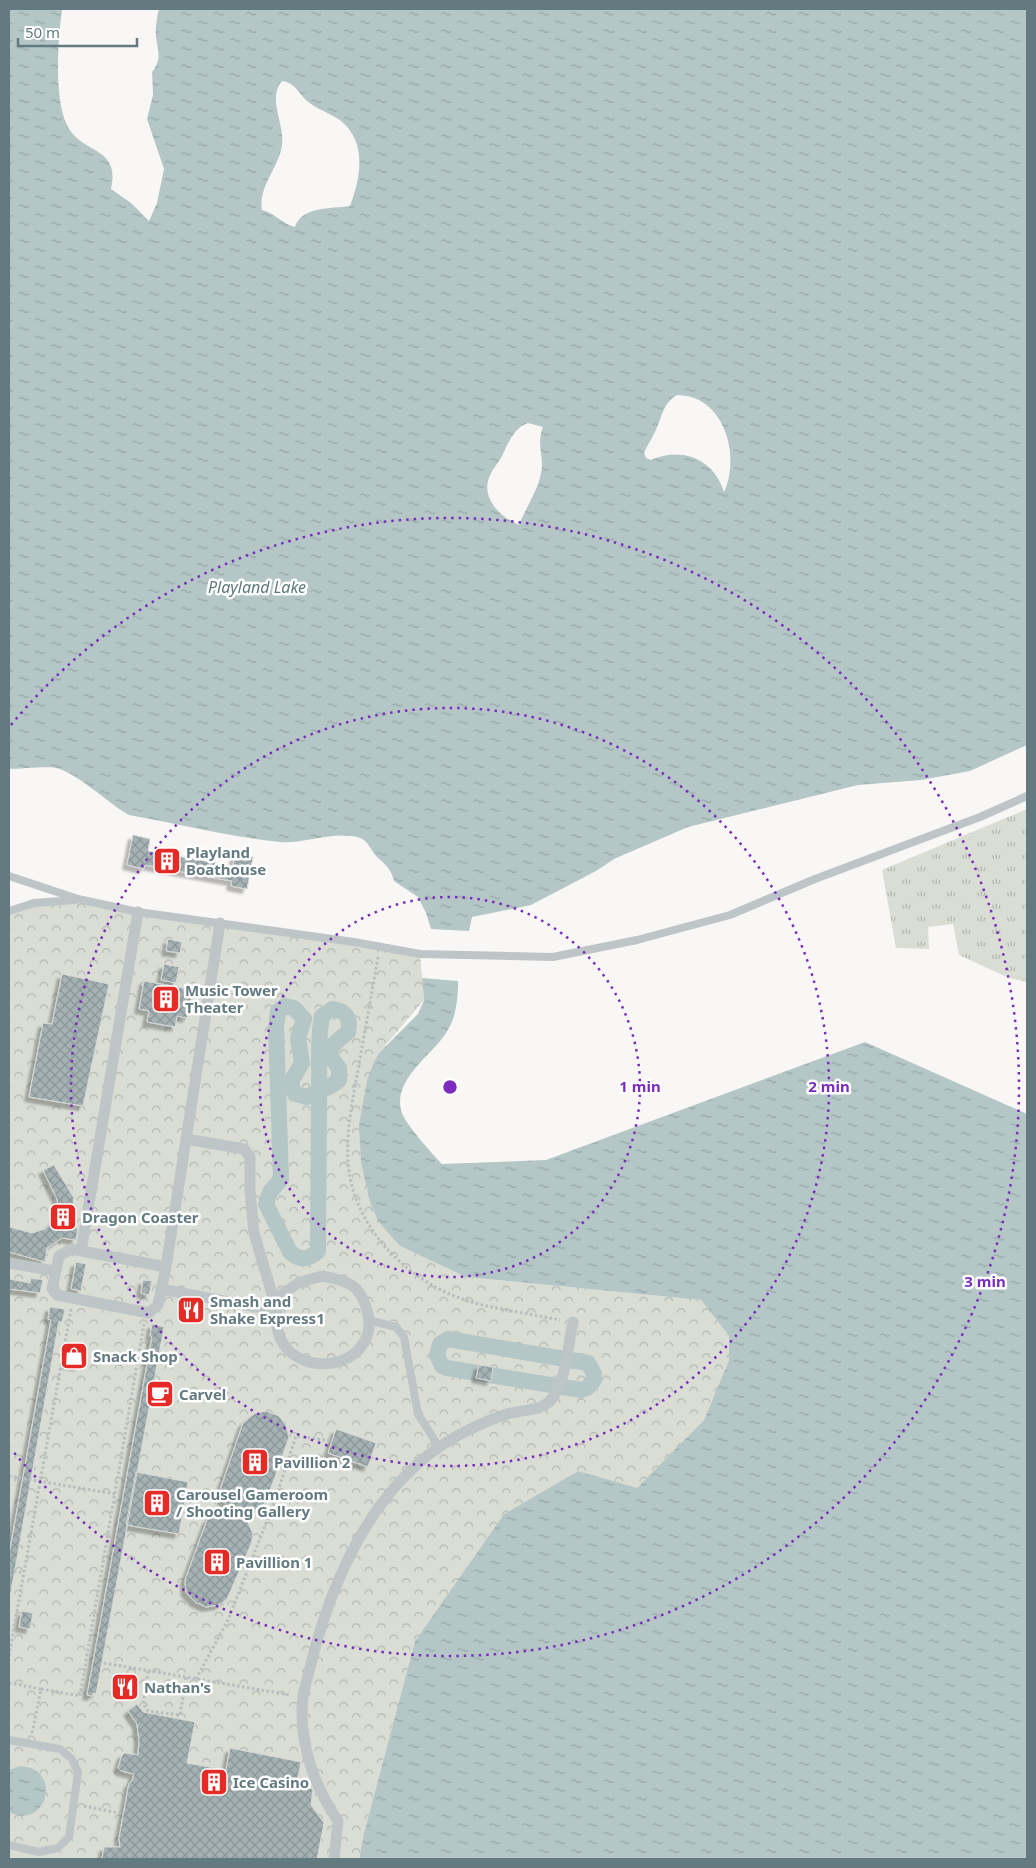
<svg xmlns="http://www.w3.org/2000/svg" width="1036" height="1868" font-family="'Noto Sans',sans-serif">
	<defs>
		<pattern id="grass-tufts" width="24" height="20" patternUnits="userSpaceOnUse" patternTransform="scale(1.25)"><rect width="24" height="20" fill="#d9ddd4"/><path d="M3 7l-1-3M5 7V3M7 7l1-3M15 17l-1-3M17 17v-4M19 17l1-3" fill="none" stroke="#b3b8b1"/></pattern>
		<pattern id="park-crowns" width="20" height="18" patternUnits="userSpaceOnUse" patternTransform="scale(1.25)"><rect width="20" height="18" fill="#d9ddd4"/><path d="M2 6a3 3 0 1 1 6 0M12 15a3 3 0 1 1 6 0" fill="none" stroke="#b3b8b1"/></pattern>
		<pattern id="water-ripples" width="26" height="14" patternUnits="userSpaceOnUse" patternTransform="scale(1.25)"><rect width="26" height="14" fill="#b4c6c6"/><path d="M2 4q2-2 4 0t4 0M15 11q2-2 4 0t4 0" fill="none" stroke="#96a6a6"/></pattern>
		<pattern id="building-cross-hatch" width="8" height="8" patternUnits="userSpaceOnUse" patternTransform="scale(1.25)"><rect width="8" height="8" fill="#a5b2b4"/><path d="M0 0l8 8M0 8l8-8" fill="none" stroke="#8a9698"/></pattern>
		<filter id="shadow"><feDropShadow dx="-4.5" dy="4.5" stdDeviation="1" flood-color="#0004"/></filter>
	</defs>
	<rect width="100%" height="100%" fill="#f8f7f5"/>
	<path fill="url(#grass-tufts)" d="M1027,809V982L1009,978L959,955L953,924L928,927L929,949L896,948L882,870Z"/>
	<path fill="url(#park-crowns)" d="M78,899L420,954L424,1000L379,1053L370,1202L400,1246L466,1277L701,1300L729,1336V1360L704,1420L637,1489L578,1471L504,1514L415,1641L364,1833L359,1859H9V911L34,903Z"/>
	<path fill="url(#water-ripples)" fill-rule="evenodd" d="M9,9H62C58,38 54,96 66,123C80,156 121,144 111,189L131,203L149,221L157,203L164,169L147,119L153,95L152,72C162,59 158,52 156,37C155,28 157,18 159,9H1027V745L970,771L921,780L858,785L688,827L614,859L596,871L531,905L472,917L469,931L431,929L426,913L418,897L394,881C391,869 386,865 377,857C371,851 369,841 360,838C338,830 304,844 280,842C230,837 179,824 129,815C109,804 76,772 56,768C45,766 21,769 9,769ZM282,81C297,83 300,97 311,104C321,111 332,114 341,121C368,143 360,179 350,206C330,209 302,206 295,227C282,224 275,213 262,210C258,186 279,168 282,145C285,124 267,99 282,81ZM677,395C724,395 741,455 724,492C714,459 682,446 651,460L646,458L644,453C647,445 652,439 655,432C662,418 662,404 677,395ZM528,423L543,427C537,443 542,449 542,466C541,486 526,507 519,525C498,516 479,496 491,473C494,467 499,462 502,456C508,443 514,428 528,423Z
		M422,978L458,981C458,1000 456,1020 444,1036C429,1057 391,1082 402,1113C405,1123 433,1155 442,1164L546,1160L865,1042L1027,1114V1859H359L364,1833L415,1641L504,1514L578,1471L637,1488L704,1420L729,1360V1336L701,1300L466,1277L400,1246L392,1237L378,1221L370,1202L361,1162L359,1125L367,1080L374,1062L379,1053L418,1014L424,1000Z
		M21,1766C64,1770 46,1831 9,1812V1770Z"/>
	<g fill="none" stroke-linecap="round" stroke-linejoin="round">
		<path stroke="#b4c6c6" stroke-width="16" d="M276,1027L278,1011L285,1006L294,1008L304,1019L298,1038L302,1063L292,1080V1087L295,1094L307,1097C318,1091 329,1089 339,1080V1068L330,1056C331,1043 338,1041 348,1032C351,1018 347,1012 333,1009L322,1016C317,1040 320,1068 319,1093C319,1146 318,1198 318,1251C308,1260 300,1261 290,1252L266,1204L270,1192L281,1179L276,1027
			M448,1339L588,1363L594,1374V1380L587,1388L581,1390L447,1368L442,1366L437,1355L440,1344Z"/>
	</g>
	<path fill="url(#building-cross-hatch)" stroke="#d9d9d7" filter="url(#shadow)" d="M133,835L150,839L148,851L233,866L235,854L253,857L247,889L231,886L232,881L145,865L144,869L127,865Z
		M168,939L182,942L180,953L166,951Z
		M164,964L179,967L176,983L161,980Z
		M62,974L109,984L83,1106L29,1097L43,1023L52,1024Z
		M144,981L193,990L187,1018L177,1016L175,1027L147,1022L149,1011L139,1009Z
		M54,1165L74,1198L69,1226L78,1228L76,1240L62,1238L47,1248L45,1262L9,1252V1227L32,1233L45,1229L53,1222L59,1211L57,1199L43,1170Z
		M76,1262L86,1264L81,1291L71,1289Z
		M31,1278L43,1280L40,1293L9,1289V1279L30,1283Z
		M143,1280L152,1281L149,1295L141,1293Z
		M50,1307L65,1309L62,1322L59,1321L9,1603V1555L51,1320L48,1319Z
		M152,1324L164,1327L96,1694L93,1693L92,1696L87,1695L152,1337L150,1336Z
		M69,1346L82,1348L79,1366L66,1364Z
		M479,1365L493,1367L491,1381L476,1378Z
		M266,1411L279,1416L286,1426L289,1437L266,1502L257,1510L245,1512L233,1510L222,1500L221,1487L243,1423L254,1414Z
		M336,1429L376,1443L368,1467L328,1453Z
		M136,1472L188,1482L179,1534L126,1525Z
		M224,1510L244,1514L253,1534L251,1544L227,1599L219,1605L206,1607L195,1602L186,1592L185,1580L207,1520L215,1511Z
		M22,1611L33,1613L30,1629L19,1627Z
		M137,1704L143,1712L195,1722L187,1763L226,1770L230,1748L301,1762L296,1786L313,1789L311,1805L324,1823L317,1859H102L104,1847H120L119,1838L129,1783L132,1781L134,1774L121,1771L118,1768L122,1755L125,1753L138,1755L139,1740L137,1724L128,1711Z"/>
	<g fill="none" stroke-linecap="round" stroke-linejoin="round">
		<path stroke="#b8bdbf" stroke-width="3" stroke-dasharray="2.5 2.5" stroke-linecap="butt" d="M378,957C372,993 365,1029 359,1065C353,1097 346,1130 348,1163C354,1230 409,1283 471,1302C500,1310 531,1314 560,1320
			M9,1476L115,1494
			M9,1570L23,1573
			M9,1656L71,1309
			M104,1663L290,1695
			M148,1671L143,1704L148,1711L180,1715L186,1677
			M196,1679L228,1620L274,1503L296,1436L332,1441
			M9,1683L41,1689L32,1734
			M41,1689L80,1696L144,1324
			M84,1806L123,1814"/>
		<path stroke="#bec5c7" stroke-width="8" d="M9,876L78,899L138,912L354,942L420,954L553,957L637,940L730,915L815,879L980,817L1027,796
			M9,911L34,903L74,900
			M368,1320L396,1327L404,1337L418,1414L439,1447
			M9,1740L60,1749L72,1759L78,1772L69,1837L58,1848L39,1852L9,1845"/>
		<path stroke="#bec5c7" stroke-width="11" d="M71,1249L166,1267L158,1305L149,1313L57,1295L52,1289L59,1256Z
			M81,1251L138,912
			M9,1263L55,1271
			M166,1267L220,923
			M323,1276C345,1281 359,1283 366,1307C388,1373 277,1388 276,1317C276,1311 279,1302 281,1295L300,1282Z
			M161,1289L277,1311L254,1233L250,1191V1157L244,1149L186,1139
			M334,1859L338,1821C314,1786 298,1741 303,1697C305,1685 309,1672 312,1660C332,1581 370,1495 439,1447C460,1433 483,1422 507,1414C520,1410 540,1411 550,1401C566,1385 568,1344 573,1322"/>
	</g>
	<g fill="none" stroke="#7b2cbf" stroke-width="2.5" stroke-dasharray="2.5 5">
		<circle cx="450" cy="1087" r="190"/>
		<circle cx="450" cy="1087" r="379"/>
		<path d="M11 725A569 569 0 1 1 11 1449"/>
	</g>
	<defs>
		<g id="building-square" transform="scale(1.4375)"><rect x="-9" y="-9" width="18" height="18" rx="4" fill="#e62a26" stroke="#fff"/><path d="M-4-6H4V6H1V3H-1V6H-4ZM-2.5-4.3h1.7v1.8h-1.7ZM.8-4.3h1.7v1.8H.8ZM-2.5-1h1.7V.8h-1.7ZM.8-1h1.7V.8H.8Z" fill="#fff"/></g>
		<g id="restaurant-square" transform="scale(1.4375)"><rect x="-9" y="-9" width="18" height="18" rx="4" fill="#e62a26" stroke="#fff"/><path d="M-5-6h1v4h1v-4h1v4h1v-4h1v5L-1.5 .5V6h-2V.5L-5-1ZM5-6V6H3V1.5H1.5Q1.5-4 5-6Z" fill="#fff"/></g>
		<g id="shop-square" transform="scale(1.4375)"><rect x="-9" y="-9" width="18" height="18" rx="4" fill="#e62a26" stroke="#fff"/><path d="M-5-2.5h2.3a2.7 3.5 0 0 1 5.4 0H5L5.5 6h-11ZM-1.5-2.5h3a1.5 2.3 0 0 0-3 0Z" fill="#fff"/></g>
		<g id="cafe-square" transform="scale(1.4375)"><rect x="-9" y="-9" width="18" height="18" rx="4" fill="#e62a26" stroke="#fff"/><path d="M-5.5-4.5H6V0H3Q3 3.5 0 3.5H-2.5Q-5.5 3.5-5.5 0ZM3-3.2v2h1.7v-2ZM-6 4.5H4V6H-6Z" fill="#fff"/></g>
	</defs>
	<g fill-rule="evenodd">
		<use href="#building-square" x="167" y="861"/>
		<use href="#building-square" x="166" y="999"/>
		<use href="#building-square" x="63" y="1217"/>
		<use href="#restaurant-square" x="191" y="1310"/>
		<use href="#shop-square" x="74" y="1356"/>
		<use href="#cafe-square" x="160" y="1394"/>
		<use href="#building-square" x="255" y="1462"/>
		<use href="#building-square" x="157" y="1503"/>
		<use href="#building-square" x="217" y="1562"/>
		<use href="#restaurant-square" x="125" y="1687"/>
		<use href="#building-square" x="214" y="1782"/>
	</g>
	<g text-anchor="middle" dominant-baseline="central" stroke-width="5" stroke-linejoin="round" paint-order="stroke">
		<g font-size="15" font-weight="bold" fill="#627a80" stroke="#fff" text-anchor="start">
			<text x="186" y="852">Playland<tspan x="186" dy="17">Boathouse</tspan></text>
			<text x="185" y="990">Music Tower<tspan x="185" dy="17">Theater</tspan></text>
			<text x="82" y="1217">Dragon Coaster</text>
			<text x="210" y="1301">Smash and<tspan x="210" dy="17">Shake Express1</tspan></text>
			<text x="93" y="1356">Snack Shop</text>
			<text x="179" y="1394">Carvel</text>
			<text x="274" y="1462">Pavillion 2</text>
			<text x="176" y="1494">Carousel Gameroom<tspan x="176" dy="17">/ Shooting Gallery</tspan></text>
			<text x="236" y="1562">Pavillion 1</text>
			<text x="144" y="1687">Nathan's</text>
			<text x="233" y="1782">Ice Casino</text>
		</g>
		<g font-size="16" font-style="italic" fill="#5d797b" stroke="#fff">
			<text x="257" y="587">Playland Lake</text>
		</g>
	</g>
	<circle cx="450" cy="1087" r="8" fill="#7b2cbf" stroke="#fff" stroke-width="2.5"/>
	<g font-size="15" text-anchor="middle" font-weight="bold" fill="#7b2cbf" stroke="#fff" stroke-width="5" stroke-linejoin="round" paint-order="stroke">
		<text x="640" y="1092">1 min</text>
		<text x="829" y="1092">2 min</text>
		<text x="985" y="1287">3 min</text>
	</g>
	<rect width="1036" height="1868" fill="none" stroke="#627a80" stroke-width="20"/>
	<path d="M18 38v8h119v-8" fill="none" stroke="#627a80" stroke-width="2.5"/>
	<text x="25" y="38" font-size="15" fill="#627a80" stroke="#ffffff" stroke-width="4" paint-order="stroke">50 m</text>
</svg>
